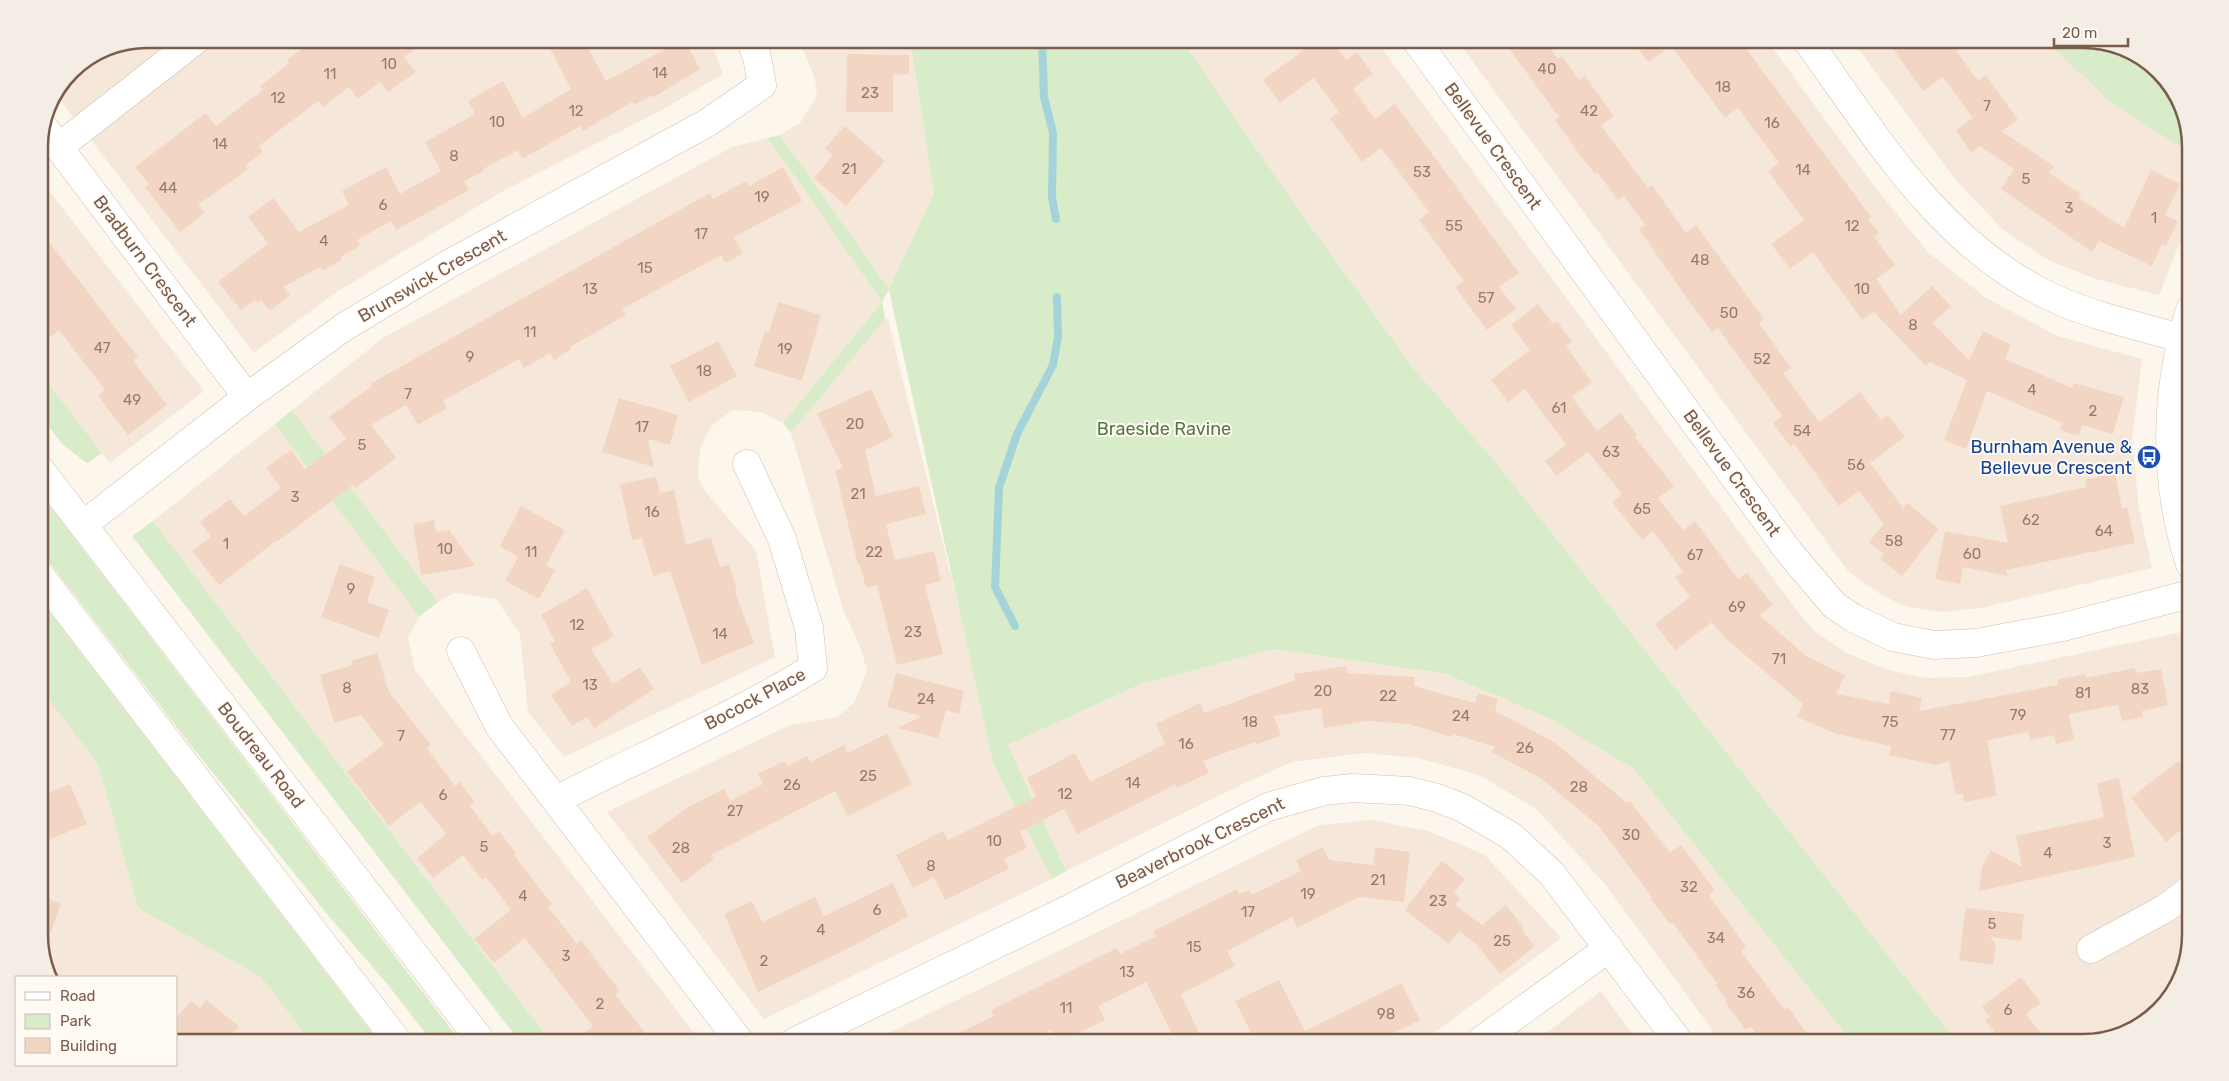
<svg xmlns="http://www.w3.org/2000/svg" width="2229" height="1081" font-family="Rubik,sans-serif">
	<rect width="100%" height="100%" fill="#fdf6ec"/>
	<path fill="#f5e8da" d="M146,39H710L723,74L662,110L503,191L335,293L254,353L55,93L70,70L105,47Z
		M793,39H910L934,193L889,289L780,135L800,123L817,96L815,79L803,50Z
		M1181,39H1375L1799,613L1814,631L1847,653L1885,669L1925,678L1967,677L2182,632L2190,645V935L2179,982L2142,1024L2083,1042H1957L1492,458L1414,369L1293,202Z
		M1456,39H1766L1874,186L1928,252L1986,298L2058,336L2142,359L2132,440L2139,508L2152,568L1981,608L1943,612L1908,607L1883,596L1848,571Z
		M1851,39H2044L2110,102L2190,153V227L2178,247L2159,295L2096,279L2050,261L2003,230L1955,179Z
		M768,138L882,302L783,423L761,412L733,410L711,426L700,448L698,477L706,492L756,551L775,657L564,757L528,712L520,634L496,599L453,593L438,602L292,410L383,338L732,147Z
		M39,178L204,391L110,463L39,371Z
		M885,319H888L961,617L993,763L1052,879L764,1019L607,812L790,725L837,717L855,702L867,670L860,647L843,609L791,433Z
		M275,424L419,617L408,637L415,670L701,1042H551L153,521Z
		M1274,649L1446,674L1550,719L1634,769L1852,1042H1721L1605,884L1535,808L1479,775L1417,758L1365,753L1292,762L1247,782L1066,871L1008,745L1141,684Z
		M39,687L98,764L138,908L261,977L311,1042H176V977H55L49,972L39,942Z
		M1371,820L1428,831L1485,855L1561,938L1430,1036L1417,1042H870L1319,825Z
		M1601,991L1638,1042H1534Z"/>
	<path fill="#d8ecc9" d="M910,39H1181L1293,202L1414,369L1492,458L1957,1042H1852L1634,769L1550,719L1446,674L1274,649L1141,684L1008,745L1066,871L1052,879L993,763L889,290L882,302L885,319L791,433L783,423L882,302L768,138L780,135L889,289L934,193Z
		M2044,39H2083L2130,50L2172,86L2190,139V153L2110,102Z
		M39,371L102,453L87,463L63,445L39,414Z
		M292,410L438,602L419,617L275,424Z
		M39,492L79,544L461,1042H432L389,986L327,914L189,743L39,549Z
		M153,521L551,1042H520L132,536Z
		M39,598L379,1042H311L261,977L138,908L98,764L39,687Z"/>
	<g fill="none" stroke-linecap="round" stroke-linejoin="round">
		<path stroke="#a5d3da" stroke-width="8" d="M1042,39L1044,97L1053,133L1052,197L1056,219
			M1015,626L995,587L999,488L1017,434L1053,365L1058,337L1057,297"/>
	</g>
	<path fill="#f3d5c3" d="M315,39H336L343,48L355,39H428L404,57L416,72L388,92L380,82L358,99L349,87L323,107L318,101L259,146L263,152L245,166L248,169L198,205L205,213L180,232L145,187L149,184L135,167L206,113L216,126L263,90L260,86L289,63L287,60Z
		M545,39H583L606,81L684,39L700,69L654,97L653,95L634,105L632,102L583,131L580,126L522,159L518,150L483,169L484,171L464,181L469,190L396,230L391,221L357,240L360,246L340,257L342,260L322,271L320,267L283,287L290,295L270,311L261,300L258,303L255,300L241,310L218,282L268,243L248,217L273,198L299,232L349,205L342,191L386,167L400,194L441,171L425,142L475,114L468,101L503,81L523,118L571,89Z
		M1295,39H1330L1346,60L1357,52L1373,74L1353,89L1375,119L1395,104L1452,181L1519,273L1499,287L1516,309L1487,330L1455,287L1464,281L1419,220L1429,212L1381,148L1362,162L1330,118L1339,112L1314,78L1280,103L1263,80L1304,50Z
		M1502,39H1543L1558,59L1562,56L1579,80L1585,76L1614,116L1601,126L1648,188L1652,185L1686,233L1696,225L1764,319L1759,323L1791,368L1783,373L1819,422L1860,392L1881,420L1888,415L1905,437L1870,463L1903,508L1907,503L1939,529L1902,576L1880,559L1884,554L1869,542L1884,524L1859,491L1839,506L1794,444L1791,447L1773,423L1782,416L1718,328L1712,332L1684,294L1639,229L1645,225L1624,196L1618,200L1597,172L1595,174L1580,155L1555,120L1559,117Z
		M1631,39H1739L1871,217L1868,219L1879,233L1874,237L1895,265L1876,279L1901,315L1932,286L1951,306L1933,323L1969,360L1983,331L2011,345L2005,359L2072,388L2074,383L2124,397L2113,434L2082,425L2079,436L2060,430L2062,423L1987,391L1966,449L1944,440L1967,380L1930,362L1926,366L1874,312L1862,320L1813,252L1790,269L1771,244L1804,220L1768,171L1779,163L1738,108L1725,118L1671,46L1648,62Z
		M1886,39H1948L1978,81L1986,75L2018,120L2001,131L2054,166L2049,173L2081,194L2079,198L2124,228L2151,170L2180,184L2165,215L2178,221L2166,246L2162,244L2152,266L2099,241L2092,252L2001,189L2014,169L1980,146L1971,153L1956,130L1973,118L1943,77L1923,91Z
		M847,54L909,55V74L893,75V112H846Z
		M845,126L885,161L846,206L814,178L833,155L825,148Z
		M783,167L802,201L734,237L743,254L725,263L721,255L622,309L626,315L570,347L571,349L554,360L550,353L524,368L519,359L443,401L447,408L418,425L406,405L371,425L396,458L355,488L353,485L278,541L277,540L219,585L192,551L211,537L200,522L230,499L244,516L281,488L266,468L291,450L305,469L346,439L329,417L372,386L370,384L710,193L713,199L746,181L749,186Z
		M39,229L138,357L133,361L167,405L128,435L98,396L105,390L59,330L47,339L39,328Z
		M778,302L821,315L802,381L754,366L765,331L769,332Z
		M1538,304L1553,324L1557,321L1572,342L1566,346L1592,382L1572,397L1597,431L1620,413L1637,435L1635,437L1674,486L1658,498L1683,530L1695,521L1738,579L1747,573L1773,605L1759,615L1806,656L1845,675L1836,694L1889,704L1891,691L1922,698L1919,711L2058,685L2057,680L2085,674L2086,678L2135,668L2136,673L2161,669L2168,705L2142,711L2143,717L2122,721L2118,705L2069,714L2074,740L2056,744L2054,735L2030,740L2028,732L1987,740L1997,796L1964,802L1963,794L1956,795L1949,762L1935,765L1889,755L1891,746L1837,734L1797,717L1803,704L1724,637L1712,622L1675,650L1655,624L1690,597L1675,577L1683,572L1653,531L1642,540L1612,502L1622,494L1588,452L1557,476L1545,461L1566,445L1525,389L1508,402L1491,380L1530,350L1511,325Z
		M718,341L737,376L689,402L670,366Z
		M871,389L893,437L865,450L876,496L919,486L926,514L886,524L895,560L934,551L941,581L925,585L943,654L897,665L877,585L866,588L860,565H858L835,470L843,468L817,414Z
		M619,398L678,415L670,445L648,439L654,467L602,452Z
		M2115,473L2122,509L2127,507L2135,543L2006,570L2008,576L1963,567L1960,584L1935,579L1945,531L2008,543L2000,506L2086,487L2085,480Z
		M656,477L660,493L674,490L686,545L711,537L720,567L729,565L737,591L735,592L754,643L702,665L670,571L653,576L642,538L632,540L620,484Z
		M521,506L565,530L546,565L555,570L539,599L505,581L518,557L500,546Z
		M434,520L436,532L449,530L475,566L421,575L413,524Z
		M340,564L375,577L367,602L389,610L379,638L321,617Z
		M587,588L614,636L591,649L613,684L640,667L654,689L594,728L587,717L572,726L551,695L571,682L550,644L555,641L541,615Z
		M377,653L389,692L431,745L427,748L455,786L460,782L475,802L470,806L493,836L499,831L516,853L514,855L552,904L548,907L577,944L581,940L599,964L620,991L615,994L652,1042H572L593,1026L525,938L494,963L474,939L511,910L486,877L482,880L463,855L433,878L417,858L446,834L421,802L389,826L347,772L384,744L361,715L334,723L320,675L352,665L351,661Z
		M1346,666L1347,673L1415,677L1414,686L1475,703L1478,693L1498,699L1495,711L1554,742L1627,803L1630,801L1670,853L1681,845L1715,890L1709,895L1746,947L1741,951L1785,1010L1788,1007L1813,1042H1762L1751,1027L1746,1030L1725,1002L1727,1000L1715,985L1717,983L1672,922L1670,924L1650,898L1652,897L1599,826L1540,778L1492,752L1495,747L1453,734L1451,737L1409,724L1368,721L1324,728L1321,708L1274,716L1281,735L1256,745L1255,742L1203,761L1209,773L1177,788L1176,784L1077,834L1064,809L1020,832L1027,848L1004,859L1009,869L945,900L934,877L913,888L896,855L943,831L948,840L1036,797L1027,778L1075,753L1090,782L1165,744L1156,724L1200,703L1204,713L1295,680L1294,674Z
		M896,673L964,691L959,714L946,710L938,738L898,728L922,716L887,707Z
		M887,734L912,784L848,816L835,791L711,855L714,859L682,883L647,837L688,807L724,789L730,801L763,784L758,774L785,761L788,766L807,756L810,762L844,745L847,753Z
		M2178,761L2183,766L2190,761V823L2166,842L2131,798Z
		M2119,778L2135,857L1979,891L1982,867L1991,850L2022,867L2016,836L2104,817L2097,783Z
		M70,784L87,824L39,844V797Z
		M1323,847L1329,860L1373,865L1375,847L1410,852L1404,902L1359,897L1297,928L1292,917L1227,951L1235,966L1181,994L1203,1042H1176L1146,982L1098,1006L1105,1020L1060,1042H1057L1051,1030L1025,1042H940L994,1016L991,1010L1117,948L1120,954L1156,936L1154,931L1237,889L1239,894L1249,890L1252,895L1301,871L1296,860Z
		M1442,861L1465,879L1454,893L1460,898L1455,905L1482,925L1506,905L1524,928L1522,930L1535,946L1500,974L1476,944L1459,931L1449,944L1405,910Z
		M893,883L908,916L857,944L758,992L724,914L752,901L762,922L815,897L824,916Z
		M39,895L61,904L43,953L39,942Z
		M1966,906L1967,908L2024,914L2021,941L1990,937L1996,945L1993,965L1959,960Z
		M2021,977L2041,1003L2026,1014L2048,1042H2002L1985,1020L1990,1017L1982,1007Z
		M1279,980L1305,1031L1401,983L1420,1020L1376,1042H1256L1235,1001Z
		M206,1000L239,1026L226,1042H189L176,1032V1018L191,1001L200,1008Z"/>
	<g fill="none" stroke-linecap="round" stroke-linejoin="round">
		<g stroke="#d1beb0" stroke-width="29">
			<path id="street" d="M1415,39L1789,552L1834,605L1853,618L1893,637L1934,645L1976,643L2063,627L2190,594
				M1806,39C1876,136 1939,244 2051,297C2092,316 2138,326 2181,338
				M42,125L247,397
				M59,147L197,39
				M83,525L247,397L344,327L447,265L707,123L762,85L757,57L750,39
				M461,651L499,726L740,1042
				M556,800C642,756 731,718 813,668L809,628L782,539L747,464
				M2091,949L2166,908L2190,890
				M794,1042L1069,909L1268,807L1324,791L1353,788L1410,791L1437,798L1463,808L1511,836L1552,874L1679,1042
				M1479,1042L1609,948"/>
		</g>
		<g stroke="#d6c0b0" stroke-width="29">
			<path id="secondary" d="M2190,310C2164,393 2163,481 2190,564
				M39,468L482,1042
				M39,574L398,1042"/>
		</g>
		<use href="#street" stroke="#fff" stroke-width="28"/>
		<use href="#secondary" stroke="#fff" stroke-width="28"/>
	</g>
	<defs>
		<g id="bus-disc" transform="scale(1.25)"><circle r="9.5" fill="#1a4fb4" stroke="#fffaf3"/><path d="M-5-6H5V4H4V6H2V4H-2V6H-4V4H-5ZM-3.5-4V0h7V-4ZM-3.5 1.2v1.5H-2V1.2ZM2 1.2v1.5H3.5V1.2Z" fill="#fff"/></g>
	</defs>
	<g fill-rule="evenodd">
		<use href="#bus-disc" x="2149" y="457"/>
	</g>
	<g text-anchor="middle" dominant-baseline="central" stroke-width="4" stroke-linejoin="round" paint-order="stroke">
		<g font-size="15" fill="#987a6a">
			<text x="389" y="64">10</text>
			<text x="1547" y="69">40</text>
			<text x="660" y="73">14</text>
			<text x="330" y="74">11</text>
			<text x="1723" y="87">18</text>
			<text x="870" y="93">23</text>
			<text x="278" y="98">12</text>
			<text x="1987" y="106">7</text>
			<text x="576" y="111">12</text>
			<text x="1589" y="111">42</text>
			<text x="497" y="122">10</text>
			<text x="1772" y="123">16</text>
			<text x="220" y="144">14</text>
			<text x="454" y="156">8</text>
			<text x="849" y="169">21</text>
			<text x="1803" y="170">14</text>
			<text x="1422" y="172">53</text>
			<text x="2026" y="179">5</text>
			<text x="168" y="188">44</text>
			<text x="762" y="197">19</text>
			<text x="383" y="205">6</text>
			<text x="2069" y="208">3</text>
			<text x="2154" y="218">1</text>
			<text x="1454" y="226">55</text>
			<text x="1852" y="226">12</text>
			<text x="701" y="234">17</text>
			<text x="324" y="241">4</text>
			<text x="1700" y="260">48</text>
			<text x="645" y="268">15</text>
			<text x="590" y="289">13</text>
			<text x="1862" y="289">10</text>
			<text x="1486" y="298">57</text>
			<text x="1729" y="313">50</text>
			<text x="1913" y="325">8</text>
			<text x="530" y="332">11</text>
			<text x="102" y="348">47</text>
			<text x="785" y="349">19</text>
			<text x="470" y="357">9</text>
			<text x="1762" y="359">52</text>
			<text x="704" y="371">18</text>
			<text x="2032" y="390">4</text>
			<text x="408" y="394">7</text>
			<text x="132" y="400">49</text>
			<text x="1559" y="408">61</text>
			<text x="2093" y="411">2</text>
			<text x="855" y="424">20</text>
			<text x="642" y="427">17</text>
			<text x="1802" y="431">54</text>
			<text x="362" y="445">5</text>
			<text x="1611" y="452">63</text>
			<text x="1856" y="465">56</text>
			<text x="858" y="494">21</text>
			<text x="295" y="497">3</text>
			<text x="1642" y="509">65</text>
			<text x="652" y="512">16</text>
			<text x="2031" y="520">62</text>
			<text x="2104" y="531">64</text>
			<text x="1894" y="541">58</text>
			<text x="226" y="544">1</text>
			<text x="445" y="549">10</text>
			<text x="531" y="552">11</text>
			<text x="874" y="552">22</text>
			<text x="1972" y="554">60</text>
			<text x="1695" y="555">67</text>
			<text x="351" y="589">9</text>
			<text x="1737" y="607">69</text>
			<text x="577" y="625">12</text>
			<text x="913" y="632">23</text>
			<text x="720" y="634">14</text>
			<text x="1779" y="659">71</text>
			<text x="590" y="685">13</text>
			<text x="347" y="688">8</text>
			<text x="2140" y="689">83</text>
			<text x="1323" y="691">20</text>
			<text x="2083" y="693">81</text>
			<text x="1388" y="696">22</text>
			<text x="926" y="699">24</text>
			<text x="2018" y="715">79</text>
			<text x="1461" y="716">24</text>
			<text x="1250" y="722">18</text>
			<text x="1890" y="722">75</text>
			<text x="1948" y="735">77</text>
			<text x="401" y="736">7</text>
			<text x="1186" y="744">16</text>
			<text x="1525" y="748">26</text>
			<text x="868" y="776">25</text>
			<text x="1133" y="783">14</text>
			<text x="792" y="785">26</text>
			<text x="1579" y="787">28</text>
			<text x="1065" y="794">12</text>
			<text x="443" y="795">6</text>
			<text x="735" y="811">27</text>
			<text x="1631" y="835">30</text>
			<text x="994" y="841">10</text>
			<text x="2107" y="843">3</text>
			<text x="484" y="847">5</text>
			<text x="681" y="848">28</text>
			<text x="2048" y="853">4</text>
			<text x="931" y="866">8</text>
			<text x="1378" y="880">21</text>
			<text x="1689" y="887">32</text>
			<text x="1308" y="894">19</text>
			<text x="523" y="896">4</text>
			<text x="1438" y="901">23</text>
			<text x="877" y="910">6</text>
			<text x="1248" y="912">17</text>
			<text x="1992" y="924">5</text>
			<text x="821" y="930">4</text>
			<text x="1716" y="938">34</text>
			<text x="1502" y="941">25</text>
			<text x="1194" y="947">15</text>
			<text x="566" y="956">3</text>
			<text x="764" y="961">2</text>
			<text x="1127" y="972">13</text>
			<text x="1746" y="993">36</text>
			<text x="600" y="1004">2</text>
			<text x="1066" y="1008">11</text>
			<text x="2008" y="1010">6</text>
			<text x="1386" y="1014">98</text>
		</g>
		<g font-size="18" fill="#7a5c4d" stroke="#fffaf3">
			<text transform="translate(1493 146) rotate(54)">Bellevue Crescent</text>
			<text transform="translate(145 261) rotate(53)">Bradburn Crescent</text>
			<text transform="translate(432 276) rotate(-30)">Brunswick Crescent</text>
			<text transform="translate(1732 473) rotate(54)">Bellevue Crescent</text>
			<text transform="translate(755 699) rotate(-28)">Bocock Place</text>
			<text transform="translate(261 755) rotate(52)">Boudreau Road</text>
			<text transform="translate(1200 843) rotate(-26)">Beaverbrook Crescent</text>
		</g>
		<g font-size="18" fill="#537a41" stroke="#fffaf3">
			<text x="1164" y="429">Braeside Ravine</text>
		</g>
		<g font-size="18" fill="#164399" stroke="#fffaf3" text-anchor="end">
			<text x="2132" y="447">Burnham Avenue &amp;<tspan x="2132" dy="21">Bellevue Crescent</tspan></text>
		</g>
	</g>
	<path d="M0 0H2229V1081H0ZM147 48H2083A99 99 0 0 1 2182 147V935A99 99 0 0 1 2083 1034H147A99 99 0 0 1 48 935V147A99 99 0 0 1 147 48Z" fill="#f4ede6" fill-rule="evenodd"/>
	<path fill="none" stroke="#7a5c4d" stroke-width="2.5" d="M147 48H2083A99 99 0 0 1 2182 147V935A99 99 0 0 1 2083 1034H147A99 99 0 0 1 48 935V147A99 99 0 0 1 147 48Z"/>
	<rect x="15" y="976" width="162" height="90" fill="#fffaf3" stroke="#cabbb1"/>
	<rect x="25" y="992" width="25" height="8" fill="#ffffff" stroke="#cabbb1"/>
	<text x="60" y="1001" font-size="15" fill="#7a5c4d">Road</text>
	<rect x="25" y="1014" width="25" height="15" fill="#d8ecc9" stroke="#cabbb1"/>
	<text x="60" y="1026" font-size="15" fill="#7a5c4d">Park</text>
	<rect x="25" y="1038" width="25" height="15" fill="#f3d5c3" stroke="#cabbb1"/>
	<text x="60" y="1051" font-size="15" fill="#7a5c4d">Building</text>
	<path d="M2054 38v8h74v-8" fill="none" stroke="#7a5c4d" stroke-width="2.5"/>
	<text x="2062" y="38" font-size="15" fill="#7a5c4d" stroke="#fffaf3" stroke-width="4" paint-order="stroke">20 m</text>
</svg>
